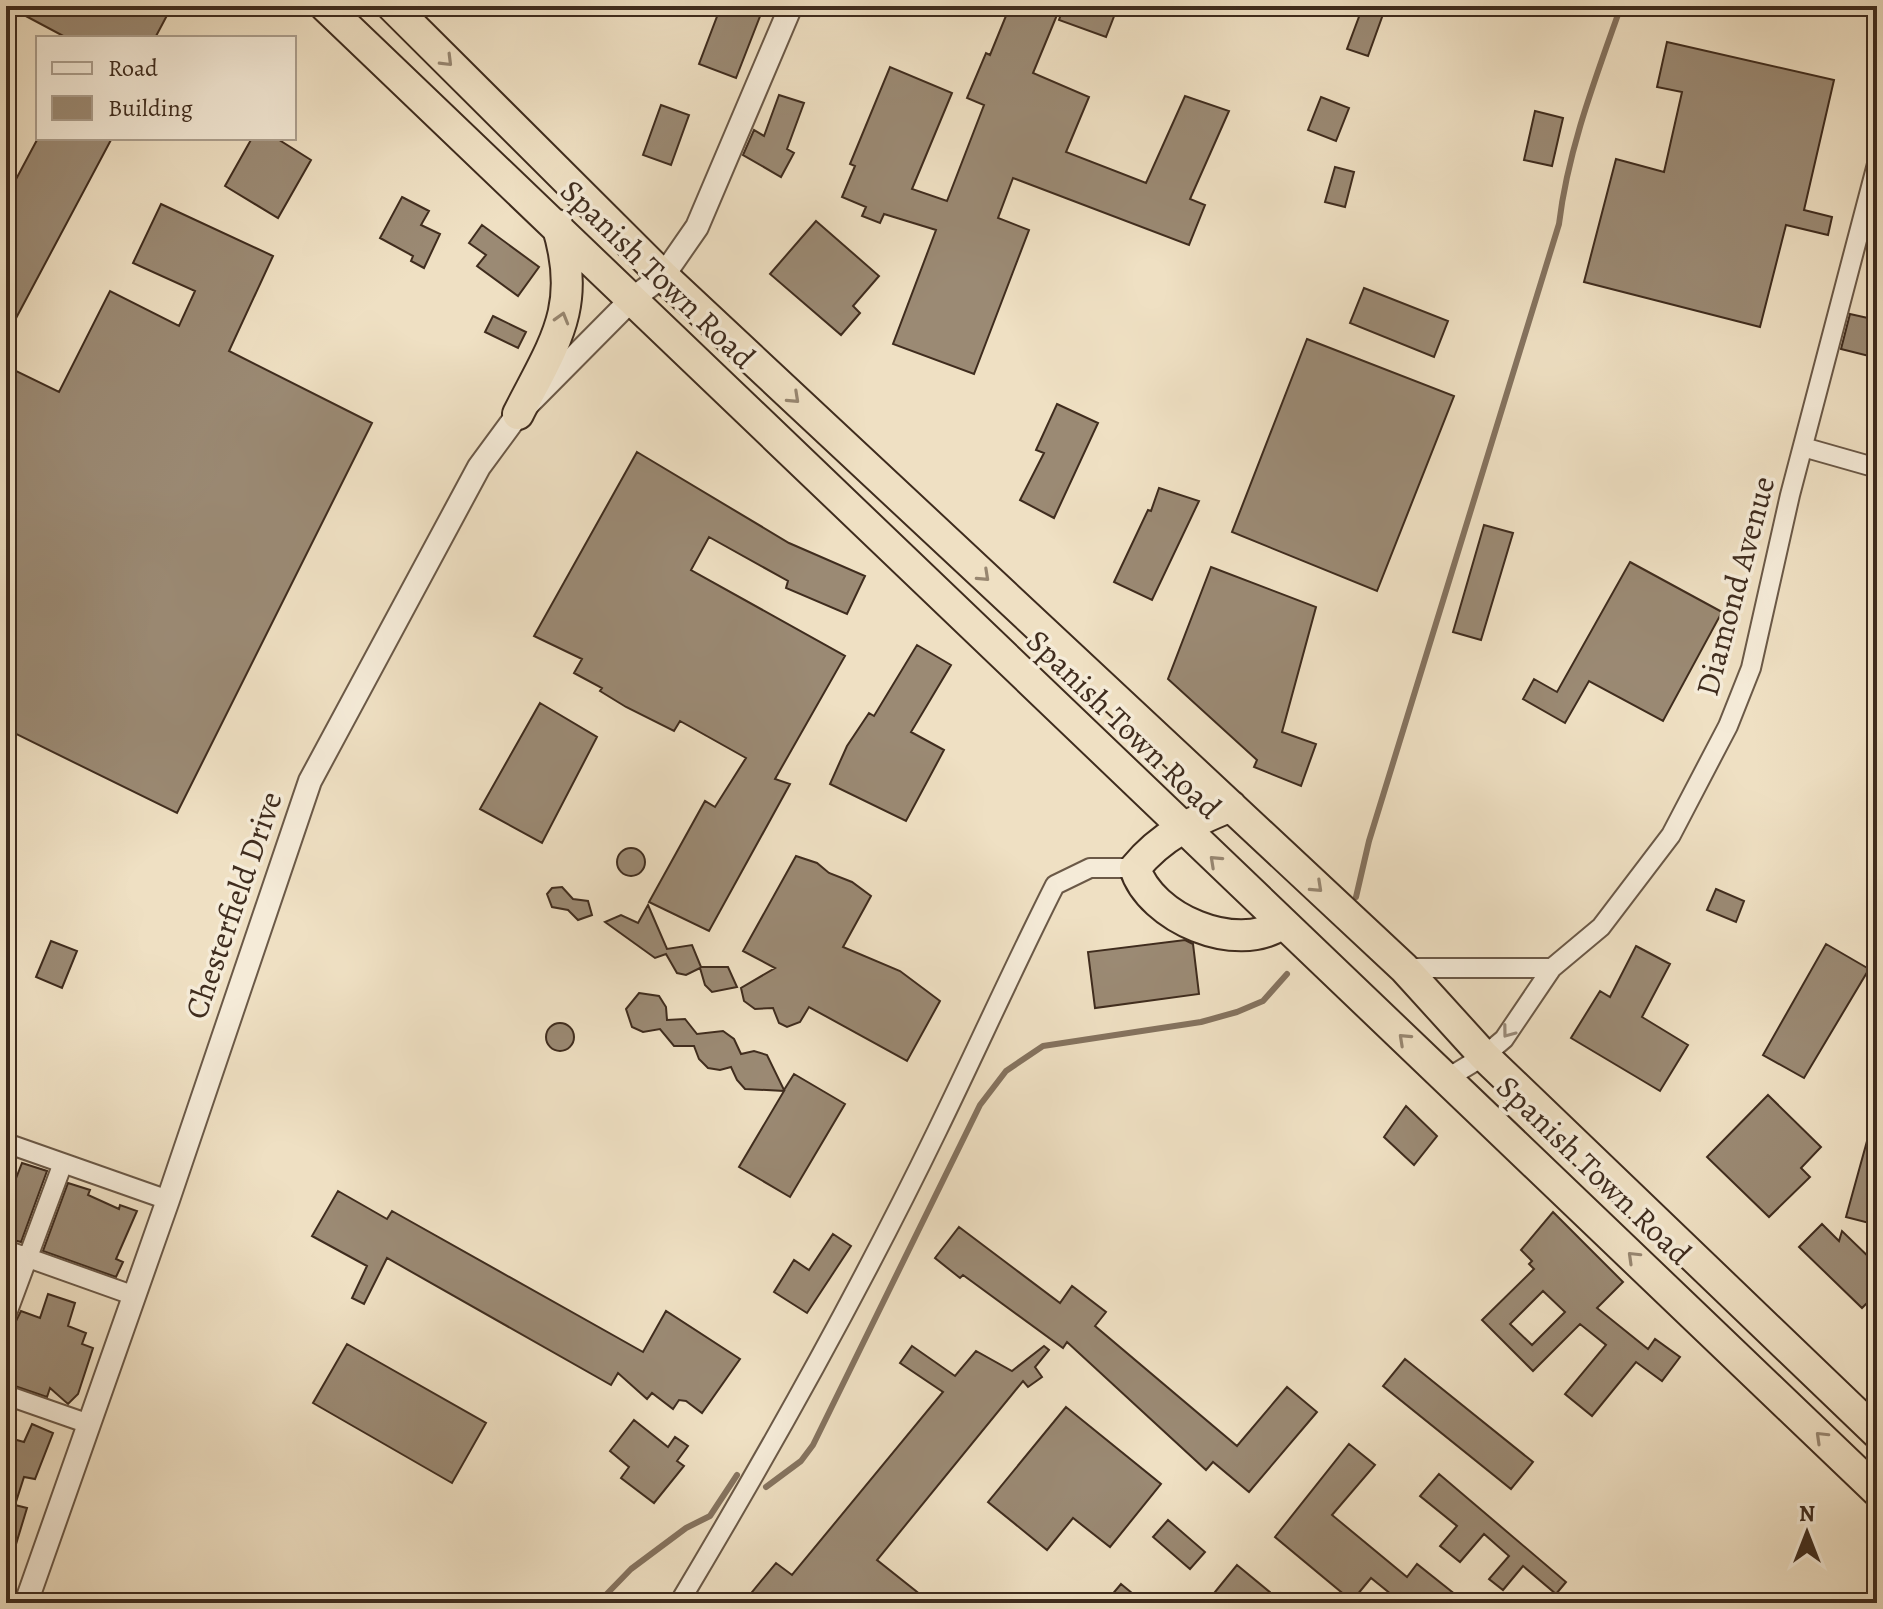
<svg xmlns="http://www.w3.org/2000/svg" width="1883" height="1609" font-family="Alegreya,serif">
	<rect width="100%" height="100%" fill="#efe0c3"/>
	<filter id="stains"><feTurbulence type="fractalNoise" baseFrequency=".0025" numOctaves="4"/><feColorMatrix values="0 0 0 0 .2 0 0 0 0 .09 0 0 0 0 .02 0 0 0 .5 -.17"/></filter>
	<radialGradient id="worn" r=".72"><stop offset=".6" stop-color="#630" stop-opacity="0"/><stop offset="1" stop-color="#630" stop-opacity=".3"/></radialGradient>
	<g fill="none" stroke-linecap="round" stroke-linejoin="round">
		<path stroke="#85735f" stroke-width="6" d="M1356,897L1369,841L1559,224C1568,149 1596,77 1621,6
			M766,1487L801,1461L813,1445L980,1105L1006,1071L1043,1046L1201,1022L1237,1012L1263,1001L1287,974
			M598,1603L631,1569L686,1528L710,1516L737,1475"/>
	</g>
	<path fill="#9b8a74" stroke="#3f2c1e" stroke-width="2" fill-rule="evenodd" d="M7,6H172L155,38H67Z
		M721,6H764L736,78L699,64Z
		M1010,6H1034L1057,15L1033,73L1089,97L1066,152L1146,183L1185,96L1229,111L1190,199L1205,205L1189,245L1013,178L998,218L1029,230L974,374L893,344L936,230L884,214L880,223L862,216L866,207L842,197L855,166L850,164L890,67L952,93L912,189L947,201L984,105L967,98L986,53L990,55Z
		M1064,6H1118L1106,37L1059,20Z
		M1363,6H1386L1368,56L1347,49Z
		M1667,42L1834,80L1804,210L1832,217L1828,235L1786,225L1760,327L1584,282L1616,159L1664,172L1682,92L1657,87Z
		M779,95L804,103L787,149L794,153L781,177L743,155L754,130L764,136Z
		M1321,97L1349,108L1336,141L1308,130Z
		M661,105L689,115L671,165L643,155Z
		M1535,111L1563,118L1552,166L1524,160Z
		M38,138H112L6,337V198Z
		M252,138H276L311,160L278,218L225,186Z
		M1335,167L1354,172L1345,207L1325,202Z
		M402,197L429,211L421,225L440,234L424,268L411,261L413,256L380,238Z
		M161,204L273,256L229,351L372,423L177,813L6,729V366L59,392L110,291L179,326L195,291L133,263Z
		M816,221L879,276L853,306L860,313L841,335L770,274Z
		M482,225L539,267L518,296L477,266L486,255L469,243Z
		M1364,288L1448,321L1434,357L1350,323Z
		M1850,314L1877,320V358L1841,349Z
		M493,316L526,332L518,348L485,332Z
		M1307,339L1454,396L1377,591L1232,532Z
		M1057,404L1098,423L1054,518L1020,500L1044,453L1036,450Z
		M637,452L789,543L865,576L847,614L786,588L788,581L709,537L691,570L845,656L775,779L790,784L709,931L649,902L705,801L715,807L746,758L680,721L674,731L626,707L600,691L602,688L574,673L582,659L534,636Z
		M1159,488L1199,501L1152,600L1114,582L1148,510L1151,511Z
		M1484,525L1513,533L1481,640L1453,632Z
		M1630,562L1722,612L1663,721L1589,681L1565,723L1523,699L1534,679L1557,692Z
		M1211,567L1316,607L1282,732L1316,744L1301,786L1254,767L1257,760L1168,679Z
		M917,645L951,665L911,732L944,750L906,821L830,784L847,746L869,713L874,716Z
		M540,703L597,737L542,843L480,809Z
		M617 862a14 14 0 1 1 28 0a14 14 0 1 1-28 0Z
		M796,856L817,863L829,873L852,882L871,896L843,947L900,971L940,1001L907,1061L809,1007L800,1022L787,1027L779,1023L773,1008L755,1009L744,1001L741,988L775,968L743,951Z
		M562,887L573,899L588,901L592,915L578,920L568,910L552,907L547,894L552,888Z
		M1716,889L1744,901L1736,922L1707,910Z
		M648,905L667,949L692,945L701,967H728L737,987L712,992L705,985L700,968L686,975L677,973L666,954L655,958L605,922L621,915L638,923Z
		M1185,940L1193,944L1199,994L1095,1008L1088,952Z
		M51,941L77,951L62,988L36,977Z
		M1826,944L1869,969L1804,1078L1763,1055Z
		M1636,946L1670,964L1642,1017L1688,1045L1660,1091L1571,1038L1600,991L1610,997Z
		M639,993L659,996L666,1007L667,1020L685,1019L697,1034L723,1031L734,1039L741,1054L754,1051L767,1055L784,1090L794,1074L845,1104L790,1197L739,1167L784,1091L745,1089L737,1080L731,1067L720,1070L708,1068L699,1059L694,1046H674L660,1029L643,1032L632,1027L626,1009Z
		M546 1037a14 14 0 1 1 28 0a14 14 0 1 1-28 0Z
		M1768,1095L1821,1147L1801,1168L1810,1177L1769,1217L1707,1157Z
		M1406,1106L1437,1136L1414,1165L1384,1137Z
		M1872,1123H1877V1225L1846,1217Z
		M22,1163L47,1171L21,1242L6,1238V1204Z
		M68,1183L90,1190L88,1195L119,1209L120,1205L137,1211L116,1259L123,1262L116,1277L43,1251Z
		M338,1191L387,1219L392,1211L643,1352L666,1311L740,1359L702,1413L686,1401L679,1400L673,1409L652,1393L647,1399L618,1373L611,1385L387,1258L364,1304L352,1298L367,1266L312,1236Z
		M1553,1212L1623,1282L1597,1308L1648,1349L1655,1339L1680,1357L1662,1381L1636,1362L1592,1416L1565,1394L1606,1345L1580,1324L1533,1371L1482,1320L1534,1269L1529,1264L1532,1261L1521,1250ZM1543,1291L1565,1312L1532,1345L1510,1324Z
		M1822,1224L1839,1241L1842,1231L1877,1265V1293L1862,1308L1799,1247Z
		M959,1227L1060,1303L1072,1286L1106,1312L1095,1326L1237,1446L1287,1387L1317,1412L1249,1492L1213,1462L1206,1470L1067,1342L1063,1348L963,1275L960,1278L935,1258Z
		M833,1234L851,1246L807,1313L774,1292L794,1260L809,1270Z
		M48,1294L75,1303L68,1326L86,1333L82,1344L93,1348L78,1394L68,1404L50,1388L47,1397L6,1383V1328L14,1325L21,1311L40,1318Z
		M347,1344L486,1423L452,1483L313,1403Z
		M912,1346L955,1376L976,1351L1012,1371L1044,1346L1049,1350L1035,1367L1042,1377L1028,1387L1023,1381L877,1560L931,1603H743L776,1563L792,1575L943,1392L900,1363Z
		M1405,1359L1533,1462L1511,1489L1383,1386Z
		M1066,1407L1161,1484L1110,1547L1073,1518L1047,1550L988,1502Z
		M634,1420L668,1447L675,1437L688,1446L677,1461L684,1466L654,1503L621,1478L629,1467L610,1451Z
		M32,1424L53,1433L35,1479L24,1477L15,1505L27,1508L10,1564L6,1563V1437L24,1442Z
		M1349,1444L1375,1465L1332,1515L1407,1577L1417,1564L1466,1603H1402L1371,1578L1352,1601L1275,1537Z
		M1439,1474L1566,1582L1556,1594L1523,1566L1503,1590L1489,1579L1509,1556L1484,1534L1460,1562L1440,1546L1457,1526L1420,1496Z
		M1168,1520L1205,1552L1190,1569L1153,1537Z
		M1237,1565L1283,1603H1206Z
		M1121,1584L1144,1603H1105Z"/>
	<g fill="none" stroke-linecap="round" stroke-linejoin="round">
		<g stroke="#6b5947" stroke-width="22">
			<path id="minor" d="M1803,447L1877,468
				M1404,968H1552
				M1446,1079L1484,1056L1504,1039L1552,968L1601,927L1671,835L1728,726L1751,668L1790,495L1877,164
				M6,1143L168,1200
				M6,1250L135,1296
				M6,1316L63,1163
				M6,1395L89,1424
				M679,1603C771,1449 859,1292 937,1131C977,1049 1014,966 1055,885L1090,868H1135"/>
		</g>
		<g stroke="#6b5947" stroke-width="26">
			<path id="tertiary" d="M26,1603L168,1200L310,781L479,467L518,414L632,299L663,276L697,227L791,6"/>
		</g>
		<g stroke="#3f2c1e" stroke-width="34">
			<path id="trunk" d="M325,6C842,501 1359,996 1877,1491
				M392,6L663,276L1404,968L1484,1056L1877,1433
				M518,414C554,343 583,307 557,225
				M1231,806C1192,822 1162,835 1135,868C1150,918 1237,955 1281,924"/>
		</g>
		<use href="#minor" stroke="#f5ebd8" stroke-width="18"/>
		<use href="#tertiary" stroke="#f5ebd8" stroke-width="22"/>
		<use href="#trunk" stroke="#efe0c3" stroke-width="30"/>
	</g>
	<defs><path id="oneway-chevron" d="M-2-3.5L2.5 0L-2 3.5" fill="none" stroke-width="1.6" stroke-linecap="round" stroke-linejoin="round" transform="scale(2)"/></defs>
	<g stroke="#978670">
		<use href="#oneway-chevron" transform="translate(447 61) rotate(45)"/>
		<use href="#oneway-chevron" transform="translate(562 318) rotate(-74)"/>
		<use href="#oneway-chevron" transform="translate(794 398) rotate(43)"/>
		<use href="#oneway-chevron" transform="translate(984 576) rotate(43)"/>
		<use href="#oneway-chevron" transform="translate(1215 861) rotate(-137)"/>
		<use href="#oneway-chevron" transform="translate(1317 887) rotate(43)"/>
		<use href="#oneway-chevron" transform="translate(1404 1039) rotate(-137)"/>
		<use href="#oneway-chevron" transform="translate(1633 1257) rotate(-136)"/>
		<use href="#oneway-chevron" transform="translate(1821 1437) rotate(-136)"/>
	</g>
	<use stroke="#9a8c7b" href="#oneway-chevron" transform="translate(1508 1032) rotate(127)"/>
	<g text-anchor="middle" dominant-baseline="central" stroke-width="7" stroke-linejoin="round" paint-order="stroke">
		<g font-size="32" fill="#3f2c1e" stroke="#f5ebd8">
			<text transform="translate(658 274) rotate(44)">Spanish Town Road</text>
			<text transform="translate(1735 586) rotate(-75)">Diamond Avenue</text>
			<text transform="translate(1124 724) rotate(44)">Spanish Town Road</text>
			<text transform="translate(233 905) rotate(-71)">Chesterfield Drive</text>
			<text transform="translate(1594 1170) rotate(44)">Spanish Town Road</text>
		</g>
	</g>
	<rect width="1883" height="1609" fill="none" stroke="#efe0c3" stroke-width="32"/>
	<rect x="8" y="8" width="1867" height="1593" fill="none" stroke="#3f2c1e" stroke-width="4"/>
	<rect x="16" y="16" width="1851" height="1577" fill="none" stroke="#3f2c1e" stroke-width="2"/>
	<rect x="36" y="36" width="260" height="104" fill="#f5ebd8" stroke="#ac9f8e" stroke-width="2"/>
	<rect x="52" y="62" width="40" height="12" fill="#f5ebd8" stroke="#ac9f8e" stroke-width="2"/>
	<text x="108" y="76" font-size="24" fill="#3f2c1e">Road</text>
	<rect x="52" y="96" width="40" height="24" fill="#9b8a74" stroke="#ac9f8e" stroke-width="2"/>
	<text x="108" y="116" font-size="24" fill="#3f2c1e">Building</text>
	<g transform="translate(1807 1533)" stroke="#f5ebd8" stroke-width="6" paint-order="stroke">
	<path d="M0-6L14 30L0 20L-14 30Z" fill="#3f2c1e"/>
	<text y="-12" font-size="22" font-weight="bold" text-anchor="middle" fill="#3f2c1e">N</text>
	</g>
	<rect width="100%" height="100%" filter="url(#stains)"/>
	<rect width="100%" height="100%" fill="url(#worn)"/>
</svg>
